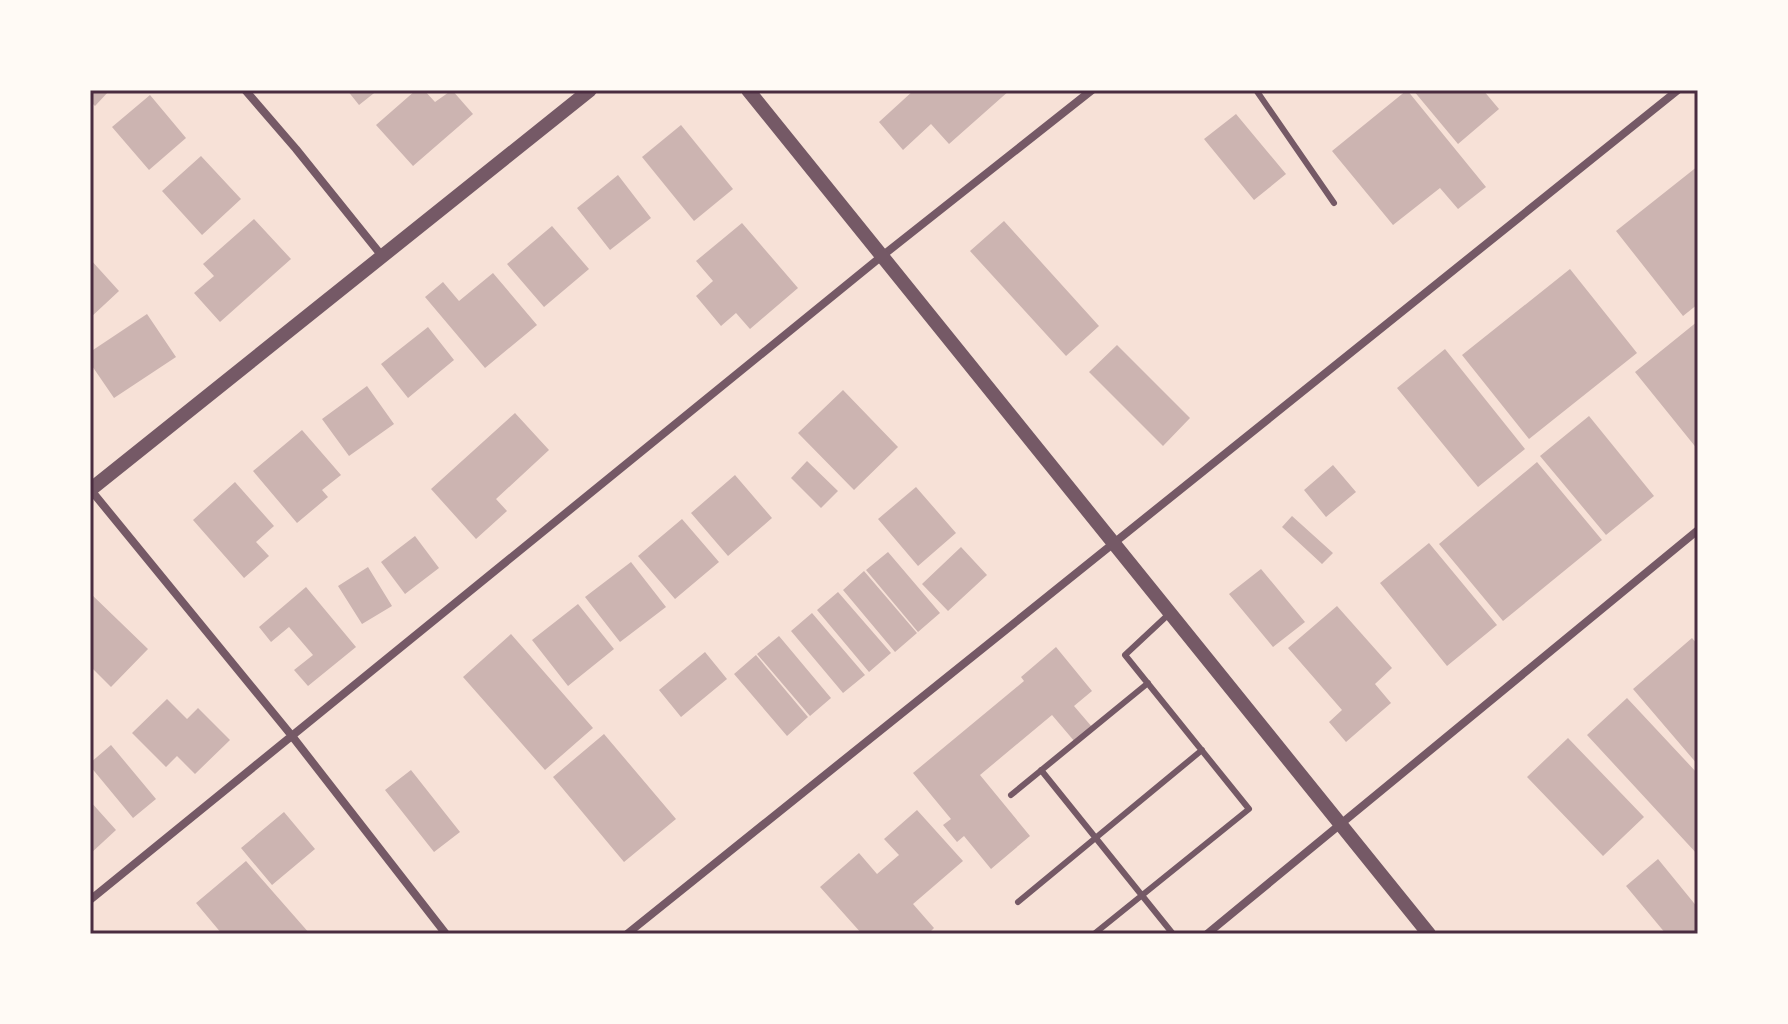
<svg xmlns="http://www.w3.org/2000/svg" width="1788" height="1024" font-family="Manrope,sans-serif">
	<rect width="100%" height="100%" fill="#f7e1d7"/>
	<path fill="#ccb4b1" d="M90,90H110L95,106L90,101Z
		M347,90H378L359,105Z
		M416,90H424L435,102L452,90L473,114L413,166L376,125Z
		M914,90H1010L949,144L931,124L903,150L879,122Z
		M1407,90L1486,187L1458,209L1440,188L1393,225L1332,151Z
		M1413,90H1483L1499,109L1458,144Z
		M150,95L186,138L149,170L112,127Z
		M1236,114L1286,174L1254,200L1204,139Z
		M681,125L733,189L694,221L642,157Z
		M201,156L241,199L202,235L162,191Z
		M1698,166V304L1683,316L1616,231Z
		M618,175L651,218L610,250L577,208Z
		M254,219L291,259L220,322L194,293L214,276L203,264Z
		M1004,221L1099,326L1066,356L970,251Z
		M742,223L798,288L750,329L736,313L721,326L696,296L713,281L696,261Z
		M552,226L589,269L544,307L507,264Z
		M90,259L119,291L90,318Z
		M1570,269L1637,353L1529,439L1462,355Z
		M493,273L537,325L485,368L425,297L443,282L459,301Z
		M147,314L176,357L114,398L90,363V352Z
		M1698,321V450L1635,372Z
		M428,327L454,360L408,398L381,364Z
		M1117,345L1190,418L1163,446L1089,372Z
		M1445,349L1525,449L1478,487L1397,388Z
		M367,386L394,424L349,456L322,419Z
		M843,390L898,447L854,490L798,433Z
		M515,413L549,450L496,499L507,511L476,539L431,489Z
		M1589,416L1654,496L1606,535L1540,456Z
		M302,430L341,475L322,490L328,497L297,523L253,471Z
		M807,461L838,491L821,508L791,478Z
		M1537,462L1602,540L1503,621L1439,544Z
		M1333,465L1356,492L1326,517L1304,490Z
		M735,475L772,518L728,556L691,513Z
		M235,482L274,526L256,542L269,556L244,578L193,520Z
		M916,487L956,533L918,566L878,519Z
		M1292,516L1333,553L1322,564L1282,527Z
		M682,519L719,562L675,599L638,556Z
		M415,536L439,568L405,594L381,562Z
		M1429,543L1497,625L1447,666L1380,583Z
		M961,547L987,575L948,611L922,584Z
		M888,552L940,613L918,632L866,570Z
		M631,562L666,607L620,642L585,597Z
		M368,567L392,606L362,624L338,586Z
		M1261,569L1305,622L1273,647L1229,594Z
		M864,571L917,633L895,652L843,590Z
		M306,587L356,647L308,686L294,670L313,655L289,627L271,642L259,627Z
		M838,592L891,653L869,672L817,610Z
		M90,593L148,649L111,687L90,666Z
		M578,604L614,649L568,686L532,640Z
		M1337,606L1392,668L1375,684L1391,703L1346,742L1329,722L1342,710L1288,648Z
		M812,613L865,675L843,693L791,631Z
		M511,634L593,728L545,770L463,677Z
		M779,636L831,698L810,716L757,654Z
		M1692,638L1698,645V765L1633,689Z
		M1056,647L1092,691L1074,706L1092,727L1075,742L1052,715L980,775L1030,836L991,869L964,836L957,842L943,825L951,819L913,773L1024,681L1021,677Z
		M705,652L727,679L681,717L659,690Z
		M756,655L808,717L787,736L734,674Z
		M1627,698L1698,774V855L1587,735Z
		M167,699L187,719L198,708L230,740L195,774L177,756L166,767L132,733Z
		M604,734L676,819L624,862L553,777Z
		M1568,738L1644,817L1603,856L1527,777Z
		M111,745L156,799L133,818L90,766V763Z
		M411,770L460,832L434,852L385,790Z
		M90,801L116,830L90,854Z
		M917,810L963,861L913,904L934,928L928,934H862L820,887L859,853L877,874L899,855L884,839Z
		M284,812L315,849L272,885L241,848Z
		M1658,859L1698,908L1697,934H1666L1626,886Z
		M246,861L310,934H222L196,903Z"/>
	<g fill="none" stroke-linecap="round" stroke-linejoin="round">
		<path stroke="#755966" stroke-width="6" d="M1256,90L1334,203
			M1041,770L1173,934
			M1011,795L1148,683
			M1018,902L1202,750
			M1094,934L1249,809L1125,655L1170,613"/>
		<path stroke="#755966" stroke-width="8" d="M245,90L296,149L382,256
			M90,489L292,736L446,934
			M90,900L882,256L1092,90
			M627,934L1678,90
			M1207,934L1698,530"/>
		<path stroke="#755966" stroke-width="14" d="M748,90L1429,934
			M90,490L590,90"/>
	</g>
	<rect width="1788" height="1024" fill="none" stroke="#fffaf5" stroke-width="184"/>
	<rect x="92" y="92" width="1604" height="840" fill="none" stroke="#4a2c40" stroke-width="3"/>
</svg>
